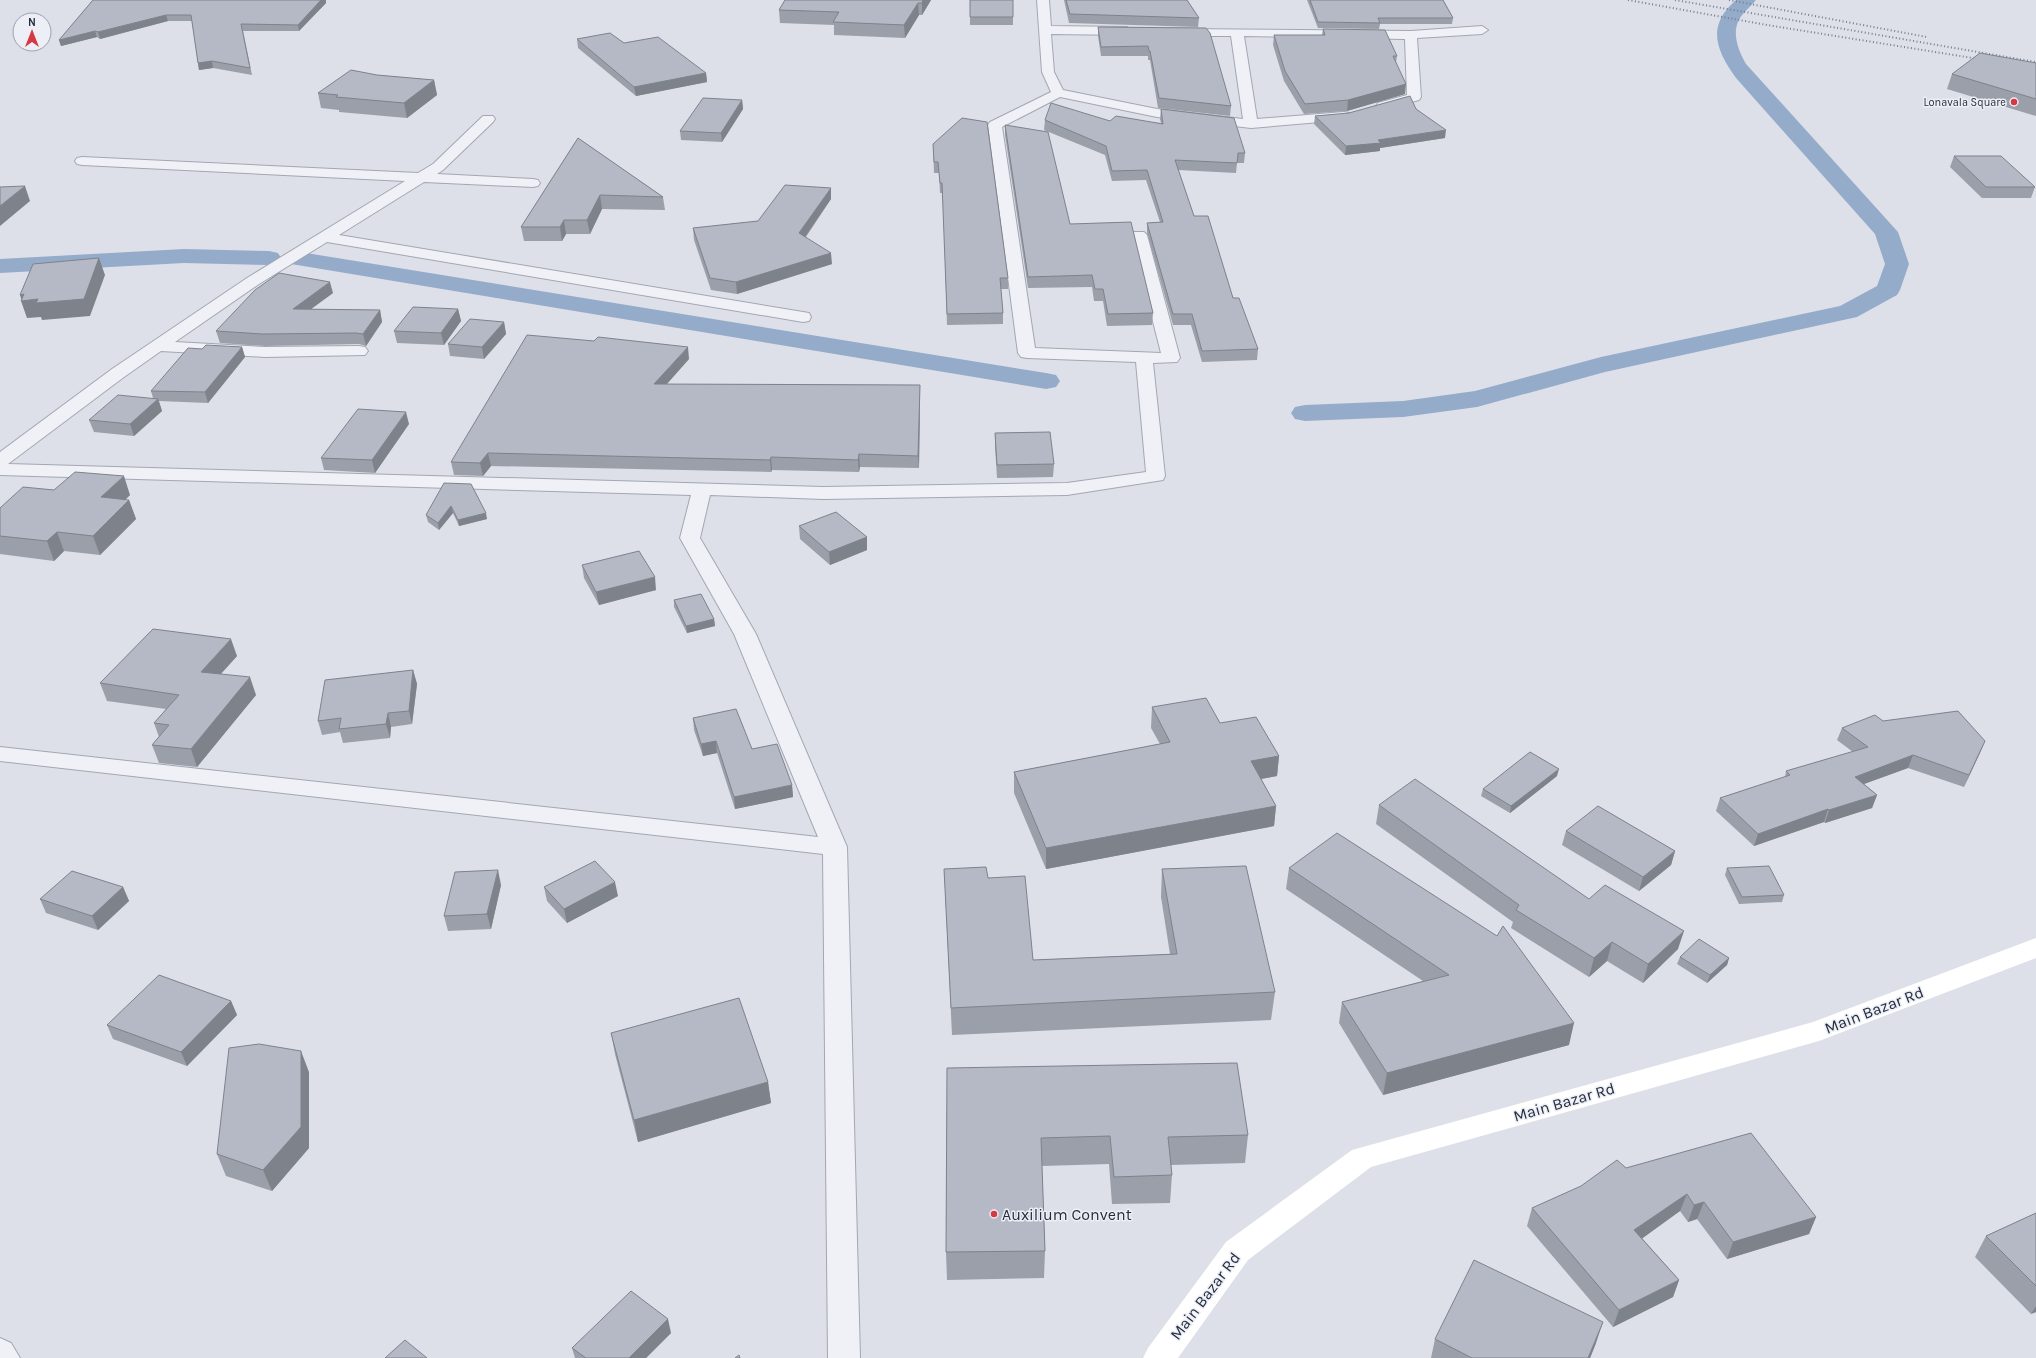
<svg xmlns="http://www.w3.org/2000/svg" width="2036" height="1358" font-family="Karla,sans-serif">
	<rect width="100%" height="100%" fill="#dde0e8"/>
	<g fill="none" stroke-linecap="round" stroke-linejoin="round">
		<path fill="#95abca" fill-rule="evenodd" d="M1736,0H1756C1752,5 1747,9 1743,14C1730,29 1737,48 1746,64L1898,232L1909,264L1900,290L1897,295L1857,317L1605,372L1477,407L1403,417L1305,421L1295,419L1291,413L1295,407L1305,405L1403,401L1475,391L1601,357L1840,306L1877,286L1885,264L1875,234L1736,78C1716,50 1706,26 1736,0Z
			M184,249L269,251L278,253L281,258L278,263L269,265L184,263L0,273V259Z
			M300,252L1046,373L1056,375L1060,381L1056,387L1046,389L291,264L288,259L291,254Z"/>
		<g stroke="#a2a7b2" stroke-width="2">
			<path id="minor" d="M1037,0H1049L1051,26L1127,27L1133,31L1127,35L1051,34L1054,72L1063,90L1157,109L1243,119L1231,36H1179L1175,35L1173,32L1175,29L1411,31L1482,26L1488,30L1482,34L1417,38L1421,97L1419,100L1383,110L1378,109L1376,106L1378,103L1407,95L1405,39L1244,36L1257,119L1344,112L1349,113L1351,116L1349,119L1344,120L1251,128L1157,117L1060,97L1002,127L1035,348L1161,353L1131,235L1134,232H1144L1147,235L1180,358L1177,362L1153,363L1165,476L1163,480L1067,495L823,499L710,495L700,538L756,634L847,847L860,1358H828L823,854L0,761V747L818,837L734,634L680,538L691,495L0,475V452L112,369L247,278L405,181L82,165L77,164L75,161L77,158L82,157L418,173L433,164L483,116H493L495,119L493,122L443,170L437,174L533,179L538,180L540,183L538,186L533,187L424,182L339,235L803,312L809,313L811,317L809,321L803,322L327,242L259,284L175,342L265,347L359,346L365,347L368,351L365,355L265,357L161,351L124,377L8,464L823,487L1067,483L1146,472L1136,362L1027,358L1021,357L1018,353L988,125L990,122L1051,92L1042,72Z
				M0,1338L11,1343L20,1358H0Z"/>
		</g>
		<use href="#minor" fill="#eff1f6" fill-rule="evenodd"/>
		<path fill="#fff" fill-rule="evenodd" d="M2036,938V958L1819,1041L1371,1167L1248,1260L1178,1358H1143L1148,1348L1226,1242L1352,1150L1813,1022Z"/>
		<path stroke="#757e92" stroke-width="2" stroke-dasharray="1 2.5" stroke-linecap="butt" d="M1628,0L1767,25L1985,60
			M1675,0L2036,62
			M1729,0L1927,37"/>
	</g>
	<path fill="#9b9fa9" d="M93,0H326V3L299,31H243L252,75L213,68L199,70L192,21H168L100,39L97,37L61,46L59,40Z
		M785,0H931L922,15H919L905,38L834,35V25L780,23L779,10Z
		M970,0H1013V25H970Z
		M1064,0H1187L1199,18L1198,27L1069,23Z
		M1307,0H1443L1453,18L1452,24H1380L1379,29L1318,28Z
		M1098,27L1206,28L1231,106L1230,116L1158,108L1150,60H1148V56H1101L1098,36Z
		M1323,29L1397,56L1396,62L1405,94L1347,111L1304,114L1284,81L1273,45L1274,35H1322Z
		M577,39L624,43L706,73L707,82L636,96L578,48Z
		M2036,63V116L1947,89L1952,74Z
		M377,75L434,80L437,95L407,118L339,112V110L321,108L318,93Z
		M742,100L743,109L722,142L681,140L680,131Z
		M1161,109L1245,153L1244,163H1237L1236,173L1178,170L1194,216L1258,349L1257,360L1202,362L1191,325H1173L1147,233V223L1160,222L1146,180L1112,181L1105,155L1044,130L1045,120L1110,121L1161,123L1160,119Z
		M1416,109L1445,138L1380,148V151L1345,155L1314,124L1315,116Z
		M1005,125L1070,224L1153,313L1152,325L1107,326L1103,301H1094L1092,287L1028,288L1005,135Z
		M578,138L663,197L665,210L602,209L590,234H566L562,241H524L521,227Z
		M933,144L1008,278V289H1001L1003,313V324L947,325L943,193H940L939,173H934Z
		M1954,156L2035,187L2031,198H1982L1950,167Z
		M831,199L806,237L832,264L737,294L711,290L694,240L693,228L758,221Z
		M333,293L311,309L380,310L382,322L366,346L359,344L265,346L220,343L216,331Z
		M458,309L461,321L444,345L397,343L394,331Z
		M504,322L506,334L484,359L450,356L448,344Z
		M242,347L245,357L208,403L159,401L162,411L134,436L94,432L89,420L153,398L151,391L202,349Z
		M689,359L667,384L920,385V397L919,468L860,467L859,472L772,470L771,472L491,466L483,476L454,475L451,462Z
		M409,424L375,473L324,470L321,458Z
		M995,433L1054,464L1053,477L997,478L995,446Z
		M471,484L487,519L459,526L453,513L439,530L428,522L426,515Z
		M54,490L130,495L125,500H129L136,519L100,555L64,551L54,561L0,554V508Z
		M799,526L867,537V550L830,565L800,539Z
		M582,565L656,590L599,605L584,578Z
		M674,600L714,619L715,626L687,633L674,607Z
		M237,656L221,674L256,695L197,767L159,763L152,745L159,737L154,723L166,709L107,701L100,683Z
		M413,670L417,684L412,724L391,727L390,738L343,743L340,732L322,735L318,721Z
		M1152,707L1220,723L1279,756L1277,776L1261,779L1276,806L1274,826L1046,869L1014,793V772L1160,744L1151,728Z
		M693,718L752,749L792,785L793,797L735,809L717,753L703,756L694,730Z
		M1883,721L1985,741L1964,787L1908,768L1864,784L1877,795L1872,808L1825,823L1824,822L1754,846L1716,811L1720,798L1785,777L1786,771L1853,752L1837,740L1842,728Z
		M1557,776L1510,813L1481,796L1483,789Z
		M1379,805L1589,899L1678,949L1643,983L1607,961L1589,977L1511,928L1513,922L1376,824Z
		M1566,831L1675,851L1671,865L1639,891L1562,845Z
		M1289,868L1569,1045L1383,1095L1339,1023L1342,1002L1423,981L1286,889Z
		M1727,868L1784,895L1782,902L1739,904L1725,875Z
		M944,869L988,878L1033,960L1170,954L1161,897L1162,869L1275,992L1271,1020L952,1035Z
		M501,885L491,929L448,931L444,916Z
		M123,887L129,901L98,930L46,913L40,899Z
		M544,887L618,896L567,923L547,901Z
		M1680,957L1729,958L1727,965L1707,983L1677,964Z
		M231,1001L237,1015L187,1066L113,1039L107,1025Z
		M611,1033L768,1082L771,1103L638,1142L615,1054Z
		M947,1068L1248,1135L1245,1163L1171,1165L1172,1175L1170,1203L1112,1204L1109,1164L1042,1166L1045,1251L1044,1278L947,1280L946,1252Z
		M309,1072V1148L272,1191L226,1176L217,1154Z
		M1626,1168L1816,1217L1809,1234L1727,1259L1697,1219L1688,1222L1680,1211L1642,1238L1679,1280L1673,1297L1613,1327L1527,1226L1532,1208Z
		M2036,1213V1312L2031,1314L1975,1257L1986,1236Z
		M671,1333L646,1358H575L572,1348Z
		M1435,1339L1596,1343L1590,1358H1431Z"/>
	<path fill="#7e828a" d="M321,0H326V3L299,31L298,25Z
		M923,0H931L922,15V3Z
		M918,3L919,15L905,38L904,25Z
		M166,15L168,21L100,39L98,32Z
		M95,31L97,37L61,46L59,40Z
		M212,61L213,68L199,70L198,63Z
		M706,73L707,82L636,96L634,87Z
		M434,80L437,95L407,118L404,103Z
		M1406,84L1405,94L1347,111L1348,100Z
		M742,100L743,109L722,142L721,133Z
		M1446,130L1445,138L1380,148V151L1345,155L1346,146L1378,140Z
		M25,186L30,201L0,226V206Z
		M831,188V199L800,244L799,233Z
		M600,195L602,209L590,234L587,220Z
		M564,220L566,234L562,241L560,227Z
		M831,253L832,264L737,294L736,282Z
		M99,258L105,275L90,316L42,320L41,317L27,318L21,301H22L20,295L24,294L38,299Z
		M330,282L333,293L296,320L293,309Z
		M458,309L461,321L444,345L441,333Z
		M380,310L382,322L366,346L363,334Z
		M504,322L506,334L484,359L482,347Z
		M242,347L245,357L208,403L205,392Z
		M688,347L689,359L656,396L654,384Z
		M920,385V397L919,468L918,456Z
		M158,399L162,411L134,436L130,424Z
		M406,412L409,424L375,473L372,460Z
		M488,453L491,466L483,476L480,463Z
		M859,454L860,467L859,472L858,460Z
		M771,457L772,470L771,472L770,460Z
		M124,476L130,495L108,516L101,497Z
		M129,500L136,519L100,555L93,536Z
		M451,506L453,513L439,530L438,523Z
		M486,513L487,519L459,526L458,520Z
		M57,532L64,551L54,561L47,541Z
		M867,537V550L830,565L829,552Z
		M655,577L656,590L599,605L596,592Z
		M714,619L715,626L687,633L686,626Z
		M231,639L237,656L207,689L201,672Z
		M413,670L417,684L412,724L409,711Z
		M250,677L256,695L197,767L191,749Z
		M388,713L391,727L390,738L386,724Z
		M716,741L717,753L703,756L701,744Z
		M1985,741L1980,753L1964,787L1969,775Z
		M1913,755L1908,768L1850,789L1855,777Z
		M1279,756L1277,776L1249,781L1251,761Z
		M1559,769L1557,776L1510,813L1511,806Z
		M792,785L793,797L735,809L734,797Z
		M1877,795L1872,808L1825,823L1829,810Z
		M1276,806L1274,826L1046,869V848Z
		M1828,809L1824,822L1754,846L1758,834Z
		M1675,851L1671,865L1639,891L1643,877Z
		M498,870L501,885L491,929L487,914Z
		M615,882L618,896L567,923L564,909Z
		M123,887L129,901L98,930L92,916Z
		M1684,931L1678,949L1643,983L1648,964Z
		M1612,942L1607,961L1589,977L1594,958Z
		M1729,958L1727,965L1707,983L1710,975Z
		M231,1001L237,1015L187,1066L181,1052Z
		M1574,1023L1569,1045L1383,1095L1387,1073Z
		M301,1051L309,1072V1148L272,1191L263,1170Z
		M768,1082L771,1103L638,1142L634,1120Z
		M1687,1194L1680,1211L1629,1248L1634,1230Z
		M1704,1202L1697,1219L1688,1222L1694,1205Z
		M1816,1217L1809,1234L1727,1259L1733,1242Z
		M1679,1280L1673,1297L1613,1327L1619,1310Z
		M2036,1306V1312L2031,1314Z
		M668,1319L671,1333L646,1358H629Z
		M1603,1322L1596,1343L1590,1358H1588Z"/>
	<path fill="#b4b9c5" stroke="#7e828a" d="M93,0H321L298,25L241,24L250,68L212,61L198,63L191,15H166L98,32L95,31L59,40Z
		M785,0H923L922,3H918L904,25L833,22L839,12L779,10Z
		M970,0H1013V17H970Z
		M1066,0H1187L1199,18L1070,14Z
		M1310,0H1443L1453,18H1378L1380,23L1318,22Z
		M1098,27L1206,28L1210,33L1231,106L1159,98L1150,51H1149L1148,46L1101,47Z
		M1323,29L1385,30L1397,56H1393L1406,84L1348,100L1305,104L1285,71L1274,35H1325Z
		M610,33L624,43L658,37L706,73L634,87L577,39Z
		M1980,53L2036,63V99L1952,74Z
		M351,70L377,75L434,80L404,103L336,97L338,95L318,93Z
		M1410,96L1416,109L1446,130L1378,140L1381,143L1346,146L1315,116L1349,113Z
		M703,98L742,100L721,133L680,131Z
		M1051,103L1110,121L1116,116L1163,124L1161,109L1234,118L1245,153H1238L1237,163L1175,160L1194,216H1208L1233,298H1239L1258,349L1202,351L1192,314H1173L1147,223L1163,222L1147,170L1112,171L1106,146L1045,120Z
		M962,118L987,122L1008,278H1000L1003,313L947,314L942,183H940L938,162H934L933,144Z
		M1005,125L1048,132L1070,224L1131,222L1153,313L1108,314L1103,289H1095L1092,275L1028,277Z
		M578,138L663,197L600,195L587,220H564L560,227H521Z
		M1954,156H2001L2035,187H1986Z
		M785,185L831,188L799,233L831,253L736,282L710,278L693,228L758,221Z
		M25,186L0,206V187Z
		M99,258L84,299L36,303L38,299L21,301L24,294L20,295L33,264Z
		M279,273L330,282L293,309L380,310L363,334L356,333L262,334L216,331L255,290Z
		M413,307L458,309L441,333L394,331Z
		M470,319L504,322L482,347L448,344Z
		M527,335L594,341L598,337L688,347L654,384L920,385L918,456L859,454L858,460L771,457L770,460L488,453L480,463L451,462Z
		M206,345L242,347L205,392L151,391L188,348L202,349Z
		M118,395L158,399L130,424L89,420Z
		M358,409L406,412L372,460L321,458Z
		M1050,432L1054,464L997,465L995,433Z
		M75,472L124,476L101,497L129,500L93,536L57,532L47,541L0,536V508L23,487L54,490Z
		M444,483L471,484L486,513L458,520L451,506L438,523L426,515Z
		M836,512L867,537L829,552L799,526Z
		M639,551L655,577L596,592L582,565Z
		M701,594L714,619L686,626L674,600Z
		M153,629L231,639L201,672L250,677L191,749L152,745L169,725L154,723L179,695L100,683Z
		M413,670L409,711L388,713L386,724L339,729L341,718L318,721L325,680Z
		M1206,698L1220,723L1256,717L1279,756L1251,761L1276,806L1046,848L1014,772L1170,742L1152,707Z
		M736,709L752,749L777,744L792,785L734,797L716,741L701,744L693,718Z
		M1958,711L1985,741L1969,775L1913,755L1855,777L1877,795L1829,810L1828,809L1758,834L1720,798L1790,775L1786,771L1868,747L1842,728L1875,715L1883,721Z
		M1530,752L1559,769L1511,806L1483,789Z
		M1415,779L1589,899L1605,885L1684,931L1648,964L1612,942L1594,958L1516,910L1519,905L1379,805Z
		M1598,806L1675,851L1643,877L1566,831Z
		M1337,833L1497,936L1503,926L1574,1023L1387,1073L1342,1002L1449,975L1289,868Z
		M595,861L615,882L564,909L544,887Z
		M1246,866L1275,992L951,1008L944,869L986,867L988,878L1025,876L1033,960L1177,954L1162,869Z
		M1769,866L1784,895L1742,897L1727,868Z
		M498,870L487,914L444,916L455,872Z
		M72,871L123,887L92,916L40,899Z
		M1699,939L1729,958L1710,975L1680,957Z
		M159,975L231,1001L181,1052L107,1025Z
		M739,998L768,1082L634,1120L611,1033Z
		M259,1044L301,1051V1127L263,1170L217,1154L229,1048Z
		M1237,1063L1248,1135L1168,1137L1172,1175L1114,1177L1110,1136L1041,1138L1045,1251L946,1252L947,1068Z
		M1751,1133L1816,1217L1733,1242L1704,1202L1694,1205L1687,1194L1634,1230L1679,1280L1619,1310L1532,1208L1581,1186L1617,1160L1626,1168Z
		M2036,1213V1286L1986,1236Z
		M1474,1260L1603,1322L1588,1358H1472L1435,1339Z
		M631,1291L668,1319L629,1358H586L572,1348Z
		M405,1340L427,1358H385Z
		M739,1355L740,1358H735Z"/>
	<g fill="#d63846" stroke="#eceff5" stroke-width="1.5">
		<circle cx="2014" cy="102" r="4"/>
		<circle cx="994" cy="1214" r="4"/>
	</g>
	<g text-anchor="middle" dominant-baseline="central" stroke-width="3" stroke-linejoin="round" paint-order="stroke">
		<g font-size="11" fill="#252d3f" stroke="#eceff5" text-anchor="end">
			<text x="2006" y="102">Lonavala Square</text>
		</g>
		<g font-size="16" fill="#252d3f" stroke="#eceff5">
			<text transform="translate(1874 1010) rotate(-21)">Main Bazar Rd</text>
			<text transform="translate(1564 1102) rotate(-16)">Main Bazar Rd</text>
			<text transform="translate(1205 1296) rotate(-53)">Main Bazar Rd</text>
		</g>
		<g font-size="16" fill="#252d3f" stroke="#eceff5" text-anchor="start">
			<text x="1002" y="1214">Auxilium Convent</text>
		</g>
	</g>
	<g transform="translate(32 32)"><circle r="19" fill="#eceff5" stroke="#9ca1ac"/>
	<path d="M0-3L7 15L0 10L-7 15Z" fill="#d63846"/>
	<text y="-6" font-size="11" font-weight="bold" text-anchor="middle" fill="#252d3f">N</text>
	</g>
</svg>
